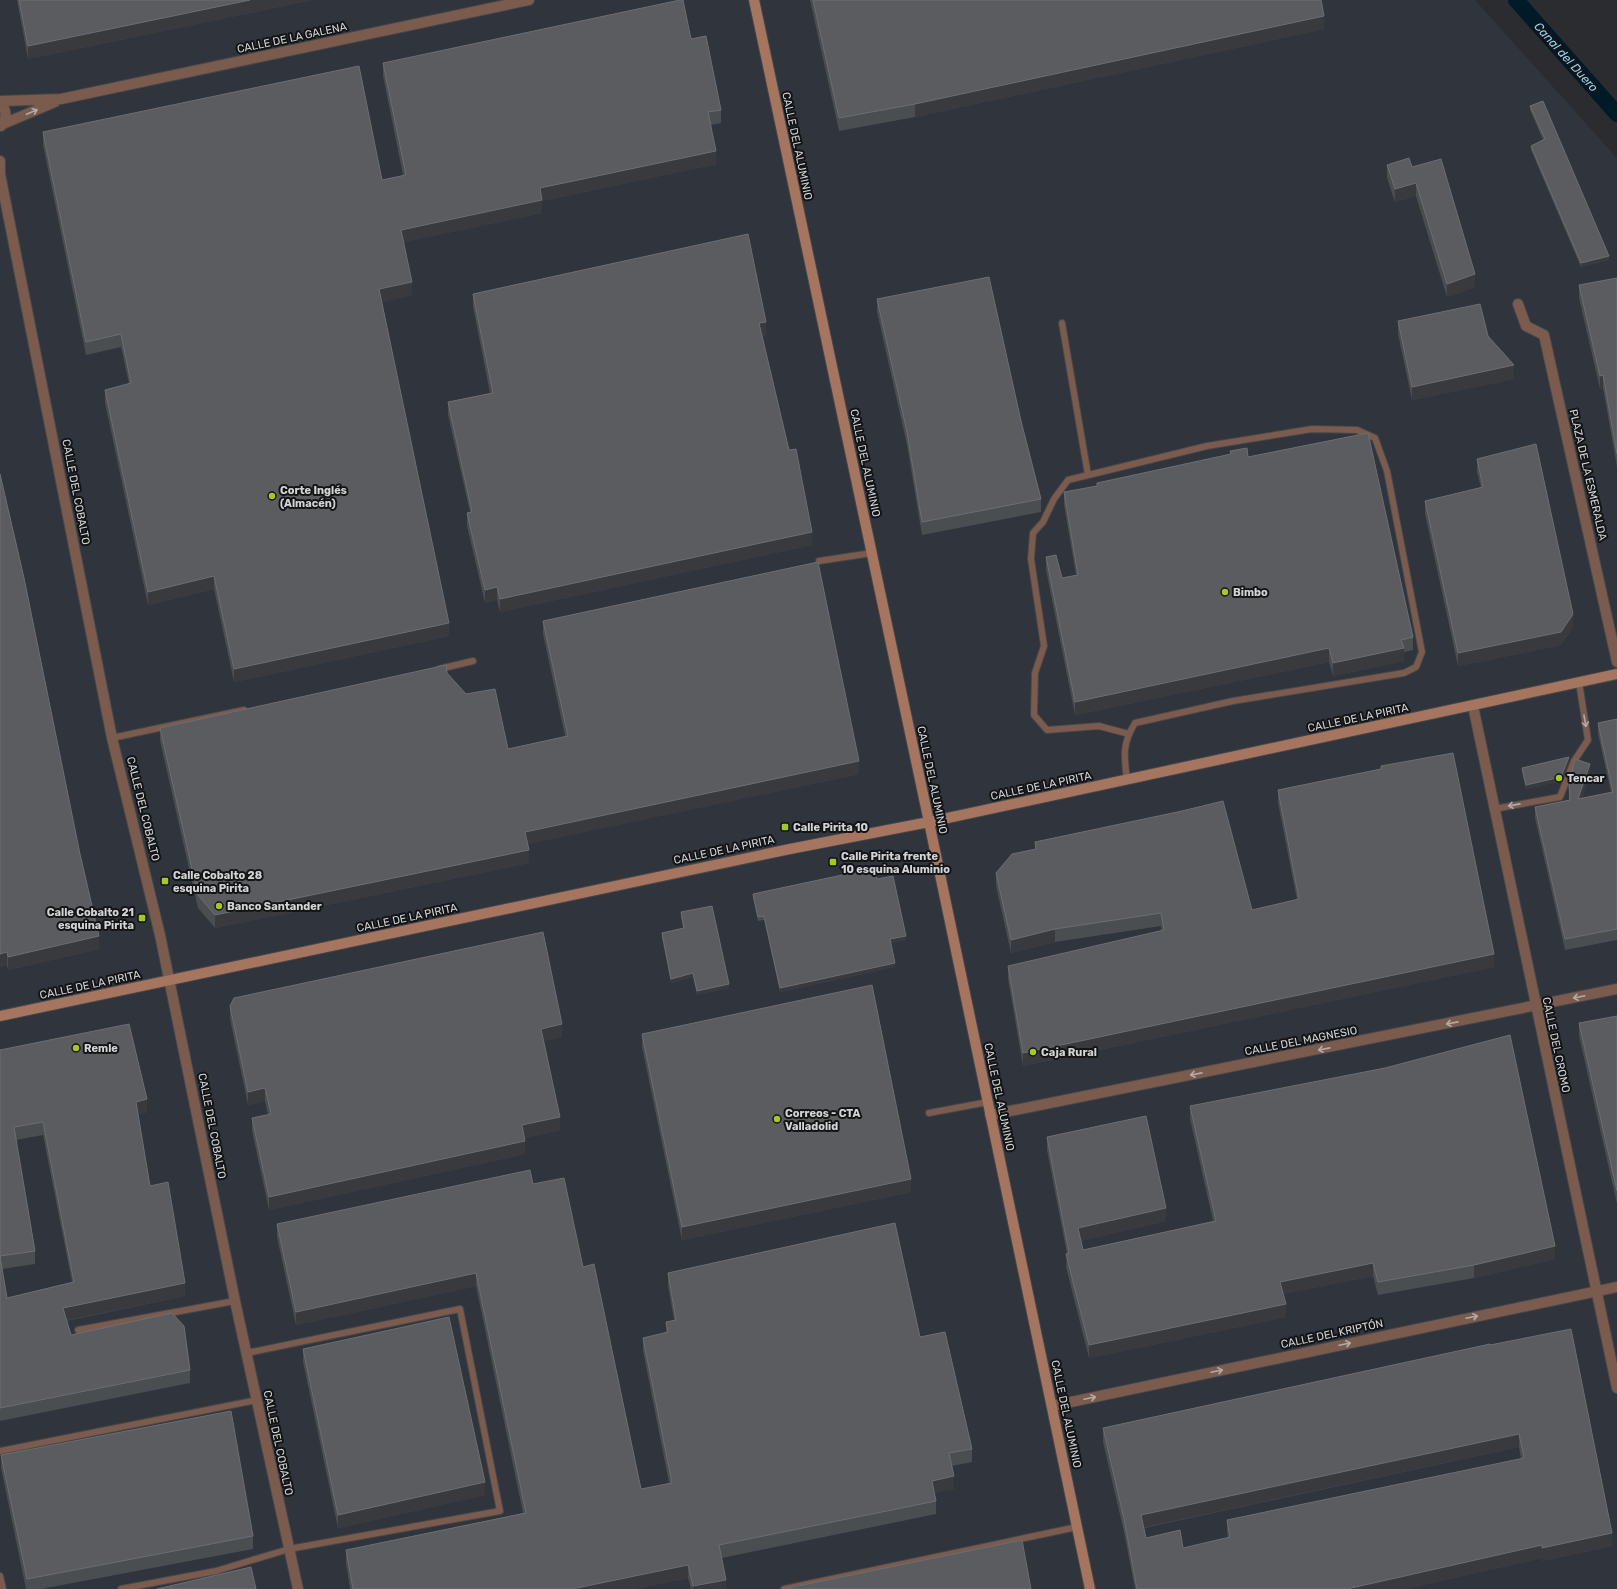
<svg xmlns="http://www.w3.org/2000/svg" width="1617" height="1589" font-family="Rubik,sans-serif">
	<rect width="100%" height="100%" fill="#2a2c2f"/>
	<path fill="#2f343d" d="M0,0H1475L1617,158V1589H0Z"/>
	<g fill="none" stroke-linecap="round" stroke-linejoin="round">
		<path stroke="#011a27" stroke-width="16" d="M1516,0L1617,114"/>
		<g stroke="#45474a" stroke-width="8">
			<path id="lane" d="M1062,323L1088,475
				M819,561L872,553
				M439,669L473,661
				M112,738L244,710
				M1127,780C1124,756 1122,744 1135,723L1233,701L1404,673L1416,667L1422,652L1387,471L1375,438L1357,430L1312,429L1207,446L1068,480L1054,499L1043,522L1033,533L1031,559L1044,646L1035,673L1034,715L1047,730L1099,726L1129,734
				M1494,809L1560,797L1574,761L1588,740L1579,682
				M929,1113L988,1102
				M78,1330L235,1301
				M0,1451L257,1400
				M0,1576L3,1589
				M121,1589L216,1571L289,1549L500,1511L460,1309L247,1353
				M784,1589L1077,1527"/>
		</g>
		<g stroke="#45474a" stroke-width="12">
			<path id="street" d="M0,101C6,109 8,118 1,126
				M1,101L61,99L529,0
				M3,124L55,102
				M0,161V174L112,738L160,935L235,1301L298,1589
				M1518,304L1526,326L1544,335L1617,662
				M1473,706L1617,1388
				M990,1115L1617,989
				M1052,1406L1617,1287"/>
		</g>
		<g stroke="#45474a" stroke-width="12">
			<path id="secondary" d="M754,0L929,822L1090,1589
				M0,1016L790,849L929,822L1617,674"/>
		</g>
		<use href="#lane" stroke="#7a5b4d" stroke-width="6"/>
		<use href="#street" stroke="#7a5b4d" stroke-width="10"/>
		<use href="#secondary" stroke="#a6755f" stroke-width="10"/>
	</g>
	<path fill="#4b4e51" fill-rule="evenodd" d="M17,0H312L28,59Z
		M810,0H1321L1324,29L915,117L839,131Z
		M691,39L721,110V123L711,125L716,164L542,201V213L404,242L412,295L382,302L449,636L234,682L214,589L148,605L105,403V390L129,384L121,347L86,355L43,145V132L382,180L403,175L383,76V63Z
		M1530,106L1609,260L1581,267L1531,150V146L1543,140L1530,110Z
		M1387,165L1412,167L1475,287L1447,297L1416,196L1395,202L1387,178Z
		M1617,278V467L1603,388L1600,389L1579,298V285Z
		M473,294L766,335L762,336L789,450L812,545L500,612L497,600L485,603L467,526V513L470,512L448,415V402L490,393L473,307Z
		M877,299L1021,421L1041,499V512L922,535L907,445L877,312Z
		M1398,321L1488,336L1514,379L1412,400L1398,334Z
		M1230,451L1248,457L1413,637V650L1404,652V661L1333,676L1329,662L1075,715L1046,570V557L1062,578L1076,575L1064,505V492L1097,487V483L1230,455Z
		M1477,459L1573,627L1561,645L1458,666L1425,514V501L1481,488L1477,472Z
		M0,474L99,949L8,970L7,965L0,967Z
		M543,621L859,774L527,844L529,863L215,928L198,908L160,741V728L447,673L508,749L565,736L543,634Z
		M1617,719V940L1565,950L1535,818V807L1569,800V785L1590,775L1582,798L1611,792L1598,734V723Z
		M1569,762L1561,781L1526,789L1522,772V768Z
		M1381,766L1494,967L1023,1066L1008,979V966L1161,931V926L1055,942L1011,953L996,886V873L1035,849V842L1252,910L1297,900L1278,803V790L1381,769Z
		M877,879L906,940L890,943L895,967L780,992L764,920L758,921L753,899V894Z
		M681,912L729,988L697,995L693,977L671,983L662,938V933L683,928L681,917Z
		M230,1006L562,1037L544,1041L560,1130L525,1138V1154L269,1210L252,1131V1118L268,1115L265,1101L248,1105L230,1019Z
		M1617,1016V1204L1579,1036V1023Z
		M642,1034L911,1192L682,1240L642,1047Z
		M0,1050L147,1112L138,1114L150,1186L185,1296L66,1321L71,1335L190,1370V1383L0,1421ZM43,1135L72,1282L7,1298L2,1269L35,1264V1251L16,1140Z
		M1190,1106L1555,1259L1474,1278L1378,1295L1373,1276L1283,1294L1286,1317L1089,1358L1066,1267L1067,1254L1047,1150V1137L1166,1221L1081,1241L1083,1250L1213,1221L1190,1119Z
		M533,1184L583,1267L641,1489L669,1483L643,1351V1338L666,1333V1322L674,1320L668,1286V1273L920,1337L972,1449V1462L952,1466L954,1489L934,1493L936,1501V1514L722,1558L726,1589H691L688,1578L634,1589H350L346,1563V1550L523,1513L476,1286L296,1325L277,1237V1224Z
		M1490,1345L1612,1546L1542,1561V1558L1405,1589H1135L1124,1532L1103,1442V1428ZM1519,1447L1521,1459L1227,1520V1533L1228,1538L1183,1548L1146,1538L1144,1528Z
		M303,1349L485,1495L338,1528L303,1362Z
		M1,1455L253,1536V1549L41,1589H26L1,1468Z"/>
	<path fill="#383a3d" d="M250,0H312L28,59V46Z
		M1324,16V29L915,117V104Z
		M716,151V164L542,201V213L401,243V230L540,188Z
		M1416,183V196L1395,202V189Z
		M1609,256V260L1581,267V263Z
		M1475,274V287L1447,297V284Z
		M412,282V295L379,303V289Z
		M766,322V335L759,336V323Z
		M1514,365V379L1412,400V387Z
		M1603,375V388L1600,389V376Z
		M812,532V545L500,612V599Z
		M214,576V589L148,605V592Z
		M497,587V600L485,603V590Z
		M1573,614V627L1561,645L1458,666V653Z
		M449,623V636L234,682V669Z
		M1329,648V662L1075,715V702Z
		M1404,648V661L1333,676V663Z
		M1569,757V762L1561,781L1526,789V785Z
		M859,761V774L525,845V832Z
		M1590,764V775L1578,810V799Z
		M529,850V863L215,928V915Z
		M1055,929V942L1011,953V940Z
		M99,936V949L8,970V957Z
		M906,936V940L890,943V939Z
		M7,952V965L0,967V954Z
		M1494,954V967L1023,1066V1053Z
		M895,963V967L780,992V988Z
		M693,973V977L671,983V979Z
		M729,984V988L697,995V991Z
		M562,1024V1037L541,1042V1029Z
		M265,1088V1101L248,1105V1092Z
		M147,1099V1112L136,1115V1102Z
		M560,1117V1130L522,1139V1125Z
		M525,1141V1154L269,1210V1197Z
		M911,1179V1192L682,1240V1227Z
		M1166,1208V1221L1078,1242V1228Z
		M1555,1246V1259L1474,1278V1265Z
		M1373,1263V1276L1280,1295V1282Z
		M476,1273V1286L296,1325V1312Z
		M185,1283V1296L63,1321V1308Z
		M1286,1304V1317L1089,1358V1345Z
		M1519,1434V1447L1141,1528V1515Z
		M954,1476V1489L932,1494V1481Z
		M485,1482V1495L338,1528V1515Z
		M1612,1533V1546L1542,1561V1548Z
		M1542,1545V1558L1405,1589H1347Z
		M688,1565V1578L634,1589H572Z
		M726,1580V1589H693V1586Z"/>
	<path fill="#5a5c5f" stroke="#6c6f72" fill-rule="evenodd" d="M19,0H250L28,46Z
		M680,0H683L691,39L706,36L721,110L708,112L716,151L540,188L542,200L401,230L412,282L379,289L449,623L234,669L214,576L148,592L105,390L131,383L121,334L86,342L43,132L359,66L382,180L406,175L383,63Z
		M813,0H1321L1324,16L915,104L839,118Z
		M1543,101L1609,256L1581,263L1531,146L1545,139L1530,106Z
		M1409,158L1412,167L1441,159L1475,274L1447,284L1416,183L1395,189L1387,165Z
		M748,234L766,322L759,323L789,450L796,449L812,532L500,599L497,587L485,590L467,513L472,512L448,402L493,393L473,294Z
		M989,277L1021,421L1041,499L922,522L907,432L877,299Z
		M1617,278V454L1603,375L1600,376L1579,285Z
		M1480,304L1488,336L1514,365L1412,387L1398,321Z
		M1368,433L1413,637L1401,640L1404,648L1333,663L1329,648L1075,702L1046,557L1056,555L1062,578L1078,575L1064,492L1097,486V483L1231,454L1230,451L1247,448L1248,457Z
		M1536,444L1573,614L1561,632L1458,653L1425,501L1483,487L1477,459Z
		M0,474L24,578L80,854L99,936L8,957L7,952L0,954Z
		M818,562L859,761L525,832L529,850L215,915L198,895L160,728L446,665L447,673L466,694L495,689L508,749L568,736L543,621Z
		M1617,719V929L1565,939L1535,807L1570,800L1569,785L1575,759L1590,764L1578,799L1613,792L1598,723Z
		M1453,753L1494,954L1023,1053L1008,966L1164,930L1161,913L1055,929L1011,940L996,873L1012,854L1036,849L1035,842L1182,811L1223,801L1252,910L1299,899L1278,790L1381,769V766Z
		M1569,757L1561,777L1526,785L1522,768Z
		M875,868L877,879L893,876L906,936L890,939L895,963L780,988L764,916L758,917L753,894Z
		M712,906L729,984L697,991L693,973L671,979L662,933L684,928L681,912Z
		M543,932L562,1024L541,1029L560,1117L522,1125L525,1141L269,1197L252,1118L271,1114L265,1088L248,1092L230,1006L234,998Z
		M872,985L911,1179L682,1227L642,1034Z
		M1617,1016V1191L1579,1023Z
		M129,1024L147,1099L136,1102L150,1186L168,1182L185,1283L63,1308L71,1335L172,1313L184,1326L190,1370L0,1408V1256L7,1298L74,1282L43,1122L14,1127L35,1251L0,1256V1050Z
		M1510,1035L1555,1246L1474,1265L1378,1282L1373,1263L1280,1282L1286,1304L1089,1345L1066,1254L1069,1253L1047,1137L1146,1116L1166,1208L1078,1228L1083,1250L1216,1221L1190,1106L1385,1068Z
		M530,1170L533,1184L564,1178L583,1267L594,1264L641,1489L672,1483L643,1338L668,1332L666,1322L676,1320L668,1273L895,1223L920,1337L945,1332L972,1449L949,1453L954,1476L932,1481L936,1501L719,1545L726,1580L693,1586L688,1565L572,1589H353L346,1550L526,1513L476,1273L296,1312L277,1224Z
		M449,1317L485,1482L338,1515L303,1349Z
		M1571,1329L1612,1533L1542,1548V1545L1347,1589H1137L1124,1519L1103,1428L1490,1344V1345ZM1519,1434L1524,1458L1227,1520L1230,1537L1183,1548L1180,1530L1146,1538L1141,1515Z
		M231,1411L253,1536L27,1579L1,1455Z
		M1022,1540L1031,1589H783Z
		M251,1567L256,1589H157Z"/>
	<defs><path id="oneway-shaft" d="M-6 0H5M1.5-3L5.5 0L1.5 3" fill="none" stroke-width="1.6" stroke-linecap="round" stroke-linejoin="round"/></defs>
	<g stroke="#b3aaa6">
		<use href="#oneway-shaft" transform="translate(32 112) rotate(-23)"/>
		<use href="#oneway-shaft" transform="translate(1585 721) rotate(80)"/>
		<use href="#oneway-shaft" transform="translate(1514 805) rotate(169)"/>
		<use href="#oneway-shaft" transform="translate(1579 997) rotate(168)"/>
		<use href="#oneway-shaft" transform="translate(1452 1023) rotate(169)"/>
		<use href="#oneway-shaft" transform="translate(1324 1049) rotate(169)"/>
		<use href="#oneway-shaft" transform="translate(1196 1074) rotate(169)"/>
		<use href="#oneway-shaft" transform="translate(1472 1317) rotate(-12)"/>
		<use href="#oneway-shaft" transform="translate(1345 1344) rotate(-12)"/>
		<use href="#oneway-shaft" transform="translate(1217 1371) rotate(-12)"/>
		<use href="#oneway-shaft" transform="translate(1090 1398) rotate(-12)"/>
	</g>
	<g fill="#a5c823" stroke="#131416" stroke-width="1.5">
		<circle cx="272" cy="496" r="4"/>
		<circle cx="1225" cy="592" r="4"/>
		<circle cx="1559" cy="778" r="4"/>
		<rect x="781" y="823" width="8" height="8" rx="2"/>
		<rect x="829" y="858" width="8" height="8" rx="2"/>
		<rect x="161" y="877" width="8" height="8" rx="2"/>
		<circle cx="219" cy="906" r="4"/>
		<rect x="138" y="914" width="8" height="8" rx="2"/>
		<circle cx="76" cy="1048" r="4"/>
		<circle cx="1033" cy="1052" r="4"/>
		<circle cx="777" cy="1119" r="4"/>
	</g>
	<g text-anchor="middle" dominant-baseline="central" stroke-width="4" stroke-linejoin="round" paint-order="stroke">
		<g font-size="11" fill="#d2d4d6" stroke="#131416">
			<text transform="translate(292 38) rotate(-12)">CALLE DE LA GALENA</text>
			<text transform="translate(797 146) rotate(78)">CALLE DEL ALUMINIO</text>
			<text transform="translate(865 463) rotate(78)">CALLE DEL ALUMINIO</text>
			<text transform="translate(1588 475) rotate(77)">PLAZA DE LA ESMERALDA</text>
			<text transform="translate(76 492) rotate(79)">CALLE DEL COBALTO</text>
			<text transform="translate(1358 718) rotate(-12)">CALLE DE LA PIRITA</text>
			<text transform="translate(932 780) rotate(78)">CALLE DEL ALUMINIO</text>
			<text transform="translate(1041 786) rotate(-12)">CALLE DE LA PIRITA</text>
			<text transform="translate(143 809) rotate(76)">CALLE DEL COBALTO</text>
			<text transform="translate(724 850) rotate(-12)">CALLE DE LA PIRITA</text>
			<text transform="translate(407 918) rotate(-12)">CALLE DE LA PIRITA</text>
			<text transform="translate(90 985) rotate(-12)">CALLE DE LA PIRITA</text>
			<text transform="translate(1301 1041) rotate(-11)">CALLE DEL MAGNESIO</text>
			<text transform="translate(1556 1045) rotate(78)">CALLE DEL CROMO</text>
			<text transform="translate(999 1097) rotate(78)">CALLE DEL ALUMINIO</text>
			<text transform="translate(212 1126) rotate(79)">CALLE DEL COBALTO</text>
			<text transform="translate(1332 1334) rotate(-12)">CALLE DEL KRIPTÓN</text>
			<text transform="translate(1066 1414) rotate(78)">CALLE DEL ALUMINIO</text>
			<text transform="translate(278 1443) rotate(78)">CALLE DEL COBALTO</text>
		</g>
		<g font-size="11" font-weight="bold" fill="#d2d4d6" stroke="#131416" text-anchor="start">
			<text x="280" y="490">Corte Inglés<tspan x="280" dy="13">(Almacén)</tspan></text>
			<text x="1233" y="592">Bimbo</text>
			<text x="1567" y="778">Tencar</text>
			<text x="793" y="827">Calle Pirita 10</text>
			<text x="841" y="856">Calle Pirita frente<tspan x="841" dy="13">10 esquina Aluminio</tspan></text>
			<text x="173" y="875">Calle Cobalto 28<tspan x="173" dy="13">esquina Pirita</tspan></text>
			<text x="227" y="906">Banco Santander</text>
			<text x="134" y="912" text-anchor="end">Calle Cobalto 21<tspan x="134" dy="13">esquina Pirita</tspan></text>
			<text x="84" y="1048">Remle</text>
			<text x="1041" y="1052">Caja Rural</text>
			<text x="785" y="1113">Correos - CTA<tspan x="785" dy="13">Valladolid</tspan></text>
		</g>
		<g font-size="12" font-style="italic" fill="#96d5f7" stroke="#131416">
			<text transform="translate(1566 57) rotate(48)">Canal del Duero</text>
		</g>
	</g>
</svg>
